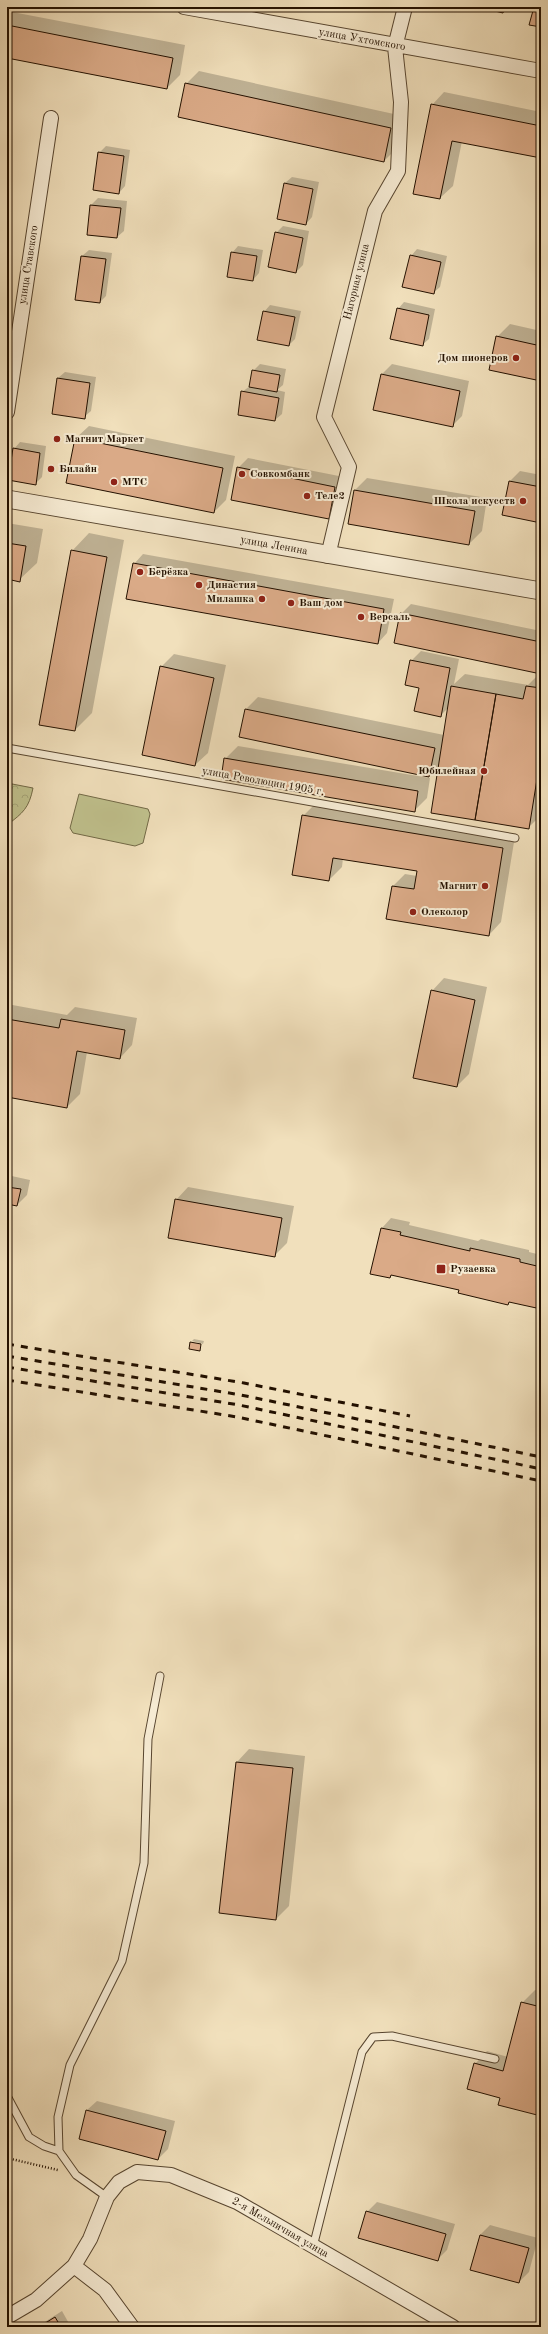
<svg xmlns="http://www.w3.org/2000/svg" width="548" height="2334" font-family="'Old Standard TT',serif">
	<defs>
		<pattern id="park-crowns" width="20" height="18" patternUnits="userSpaceOnUse"><rect width="20" height="18" fill="#c0c18d"/><path d="M2 6a3 3 0 1 1 6 0M12 15a3 3 0 1 1 6 0" fill="none" stroke="#a5a578"/></pattern>
	</defs>
	<rect width="100%" height="100%" fill="#f1e0bc"/>
	<filter id="stains"><feTurbulence type="fractalNoise" baseFrequency=".005" numOctaves="4"/><feColorMatrix values="0 0 0 0 .2 0 0 0 0 .09 0 0 0 0 .02 0 0 0 .5 -.17"/></filter>
	<radialGradient id="worn" r=".72"><stop offset=".6" stop-color="#630" stop-opacity="0"/><stop offset="1" stop-color="#630" stop-opacity=".3"/></radialGradient>
	<path fill="#c0c18d" stroke="#726946" d="M79,794L148,809L150,814L143,843L135,846L73,833L70,828Z"/>
	<path fill="url(#park-crowns)" stroke="#726946" d="M7,783L33,788C29,808 23,813 7,825Z"/>
	<path fill="#0003" d="M7,11L185,45L180,75L167,88L7,57Z
		M199,71L403,116L396,149L384,161L186,84Z
		M444,92L541,112V157L462,141L453,186L440,198L432,105Z
		M106,146L130,150L125,186L119,193L99,153Z
		M292,177L319,182L312,217L306,224L285,183Z
		M98,198L127,201L124,231L117,237L88,234L91,205Z
		M283,226L309,231L303,265L296,272L276,233Z
		M238,246L263,250L259,273L253,280L232,253Z
		M417,249L447,256L440,287L433,293L411,256Z
		M89,250L112,253L106,296L100,302L82,256Z
		M404,302L435,309L429,339L422,345L398,309Z
		M270,305L301,311L295,339L289,345L264,312Z
		M510,324L541,331V380L497,337Z
		M260,364L286,369L283,385L277,390L285,392L282,414L275,420L242,392L250,386L253,371Z
		M392,364L469,381L462,416L452,426L382,374Z
		M65,372L96,377L91,411L84,417L58,378Z
		M89,426L235,456L226,500L214,512L76,438Z
		M20,442L46,446L42,477L35,484L14,449Z
		M248,458L344,477L338,509L328,518L238,468Z
		M520,471L541,475V522L504,514L510,481Z
		M367,478L487,498L482,531L469,544L355,490Z
		M7,523L43,529L37,563L19,580L7,578Z
		M89,533L124,540L92,713L75,730L40,724L72,551Z
		M143,554L394,599L387,633L378,643L134,564Z
		M411,604L541,631V815L528,828L439,765L429,775L246,709L258,697L444,735L449,707L440,716L420,687L411,661L421,651L459,659L454,684L465,674L528,685L541,672L401,614Z
		M174,654L226,665L208,753L195,765L161,667Z
		M7,659H9L7,669Z
		M238,746L430,778L427,798L414,811L225,759Z
		M316,803L515,836L501,922L489,935L393,886L405,874L417,876L418,871L343,858L342,867L329,880L303,816Z
		M444,978L487,987L469,1074L457,1086L432,991Z
		M7,1004L67,1015L75,1007L137,1018L132,1045L120,1058L87,1052L80,1094L67,1107L7,1096Z
		M7,1175L30,1180L27,1195L17,1205L7,1203Z
		M188,1187L294,1206L287,1243L274,1256L176,1200Z
		M391,1218L410,1222L409,1225L478,1241L481,1239L529,1250V1252L541,1255V1308L511,1301L508,1304L460,1290L393,1274L390,1277L371,1273L382,1228Z
		M194,1339L204,1341L203,1344L192,1341Z
		M249,1749L305,1756L289,1906L276,1919L220,1912L237,1762Z
		M535,1990L541,1992V2115L475,2064L487,2051L508,2057L522,2003Z
		M97,2101L175,2121L168,2149L158,2159L80,2138L87,2110Z
		M377,2202L455,2224L447,2250L437,2260L367,2212Z
		M490,2225L538,2238L529,2272L519,2282L471,2269L480,2235Z
		M62,2311L71,2327H38L40,2325Z"/>
	<path fill="#daaa87" stroke="#241100" d="M479,7H505L503,13Z
		M534,7H541V27L529,25Z
		M7,25L173,58L167,89L7,58Z
		M185,83L391,128L384,162L178,117Z
		M431,104L541,126V158L452,141L440,199L413,194Z
		M98,152L124,156L119,194L93,190Z
		M284,183L313,189L306,225L277,219Z
		M90,205L121,208L117,238L87,235Z
		M275,232L303,238L296,273L268,267Z
		M231,252L257,256L253,281L227,277Z
		M410,255L441,262L434,294L402,287Z
		M81,256L106,259L100,303L75,300Z
		M397,308L429,315L423,346L390,339Z
		M263,311L295,317L289,346L257,340Z
		M496,336L541,346V381L489,370Z
		M252,370L280,375L277,392L249,387Z
		M381,374L460,391L453,427L373,410Z
		M57,378L90,383L85,419L52,414Z
		M241,391L279,398L275,421L238,415Z
		M75,438L223,468L214,513L66,483Z
		M13,448L40,453L36,485L8,480Z
		M237,467L335,487L329,519L231,500Z
		M509,481L541,487V523L502,515Z
		M354,490L475,511L469,545L348,524Z
		M7,543L26,546L20,582L7,579Z
		M71,550L107,557L75,731L39,725Z
		M133,563L384,609L378,644L126,599Z
		M400,613L541,642V674L394,643Z
		M410,660L450,668L441,717L414,711L419,688L405,685Z
		M160,666L214,678L195,766L142,755Z
		M451,686L496,694L475,820L431,813Z
		M526,686L541,688V754L529,829L475,820L496,694L523,699Z
		M245,709L435,748L429,777L239,737Z
		M224,758L418,791L415,812L221,779Z
		M302,815L503,848L489,936L386,919L392,886L414,889L417,871L333,858L329,881L292,875Z
		M431,990L475,1000L457,1087L413,1078Z
		M7,1019L59,1028L61,1019L125,1030L120,1059L77,1051L67,1108L7,1097Z
		M7,1187L21,1189L17,1206L7,1204Z
		M175,1199L282,1218L275,1257L168,1238Z
		M381,1228L401,1232L400,1235L470,1251V1248L520,1259V1262L541,1267V1309L509,1302L508,1305L458,1293L459,1290L391,1275L390,1278L370,1274Z
		M190,1342L201,1344L200,1351L189,1349Z
		M236,1762L293,1768L276,1920L219,1913Z
		M521,2002L541,2007V2116L498,2105L500,2098L467,2089L474,2063L503,2071Z
		M86,2110L166,2131L158,2160L79,2139Z
		M366,2211L446,2234L438,2261L358,2238Z
		M480,2235L529,2248L519,2283L470,2270Z
		M55,2317L61,2327H39Z"/>
	<g fill="none" stroke-linecap="round" stroke-linejoin="round">
		<g stroke="#57452f" stroke-width="9">
			<path id="service" d="M7,748L515,838
				M7,2096L29,2137L44,2146L59,2151L76,2175L107,2197
				M59,2151L58,2117L70,2065L122,1961L144,1863L148,1739L160,1676
				M313,2247L362,2052L373,2037L392,2036L495,2059"/>
		</g>
		<g stroke="#57452f" stroke-width="16">
			<path id="minor" d="M184,7L541,71
				M7,412L51,118
				M328,556L349,467L324,417L375,211L398,171L401,102L395,47L405,7
				M74,2266L105,2290L132,2327
				M7,2317L36,2300L74,2266L90,2239L107,2197L119,2182L137,2172L171,2175L237,2202L453,2327"/>
		</g>
		<g stroke="#57452f" stroke-width="19">
			<path id="tertiary" d="M7,499L541,591"/>
		</g>
		<path stroke="#241100" stroke-width="2.5" stroke-dasharray="1 2" stroke-linecap="butt" d="M7,2158L58,2170"/>
		<use href="#service" stroke="#f6ebd3" stroke-width="7"/>
		<use href="#minor" stroke="#f6ebd3" stroke-width="14"/>
		<use href="#tertiary" stroke="#f6ebd3" stroke-width="17"/>
		<path stroke="#241100" stroke-width="3" stroke-dasharray="7 7" stroke-linecap="butt" d="M7,1344L244,1383L410,1416
			M7,1356L241,1395L541,1457
			M7,1367L239,1405L541,1469
			M7,1380L237,1417L541,1481"/>
	</g>
	<g fill="#8f2418" stroke="#f6ebd3" stroke-width="1.5">
		<circle cx="516" cy="358" r="4"/>
		<circle cx="57" cy="439" r="4"/>
		<circle cx="51" cy="469" r="4"/>
		<circle cx="242" cy="474" r="4"/>
		<circle cx="114" cy="482" r="4"/>
		<circle cx="307" cy="496" r="4"/>
		<circle cx="523" cy="501" r="4"/>
		<circle cx="140" cy="572" r="4"/>
		<circle cx="199" cy="585" r="4"/>
		<circle cx="262" cy="599" r="4"/>
		<circle cx="291" cy="603" r="4"/>
		<circle cx="361" cy="617" r="4"/>
		<circle cx="484" cy="771" r="4"/>
		<circle cx="485" cy="886" r="4"/>
		<circle cx="413" cy="912" r="4"/>
		<rect x="436" y="1264" width="10" height="10" rx="2"/>
	</g>
	<g text-anchor="middle" dominant-baseline="central" stroke-width="4" stroke-linejoin="round" paint-order="stroke">
		<g font-size="11" fill="#241100" stroke="#f6ebd3">
			<text transform="translate(362 40) rotate(10)">улица Ухтомского</text>
			<text transform="translate(29 265) rotate(-81)">улица Ставского</text>
			<text transform="translate(357 282) rotate(-76)">Нагорная улица</text>
			<text transform="translate(274 546) rotate(10)">улица Ленина</text>
			<text transform="translate(263 782) rotate(10)">улица Революции 1905 г.</text>
			<text transform="translate(280 2228) rotate(30)">2-я Мельничная улица</text>
		</g>
		<g font-size="11" font-weight="bold" fill="#241100" stroke="#f6ebd3" text-anchor="start">
			<text x="508" y="358" text-anchor="end">Дом пионеров</text>
			<text x="65" y="439">Магнит Маркет</text>
			<text x="59" y="469">Билайн</text>
			<text x="250" y="474">Совкомбанк</text>
			<text x="122" y="482">МТС</text>
			<text x="315" y="496">Теле2</text>
			<text x="515" y="501" text-anchor="end">Школа искусств</text>
			<text x="148" y="572">Берёзка</text>
			<text x="207" y="585">Династия</text>
			<text x="254" y="599" text-anchor="end">Милашка</text>
			<text x="299" y="603">Ваш дом</text>
			<text x="369" y="617">Версаль</text>
			<text x="476" y="771" text-anchor="end">Юбилейная</text>
			<text x="477" y="886" text-anchor="end">Магнит</text>
			<text x="421" y="912">Олеколор</text>
			<text x="450" y="1269">Рузаевка</text>
		</g>
	</g>
	<rect width="548" height="2334" fill="none" stroke="#f1e0bc" stroke-width="24"/>
	<rect x="8" y="8" width="532" height="2318" fill="none" stroke="#241100" stroke-width="2"/>
	<rect x="12" y="12" width="524" height="2310" fill="none" stroke="#241100"/>
	<rect width="100%" height="100%" filter="url(#stains)"/>
	<rect width="100%" height="100%" fill="url(#worn)"/>
</svg>
